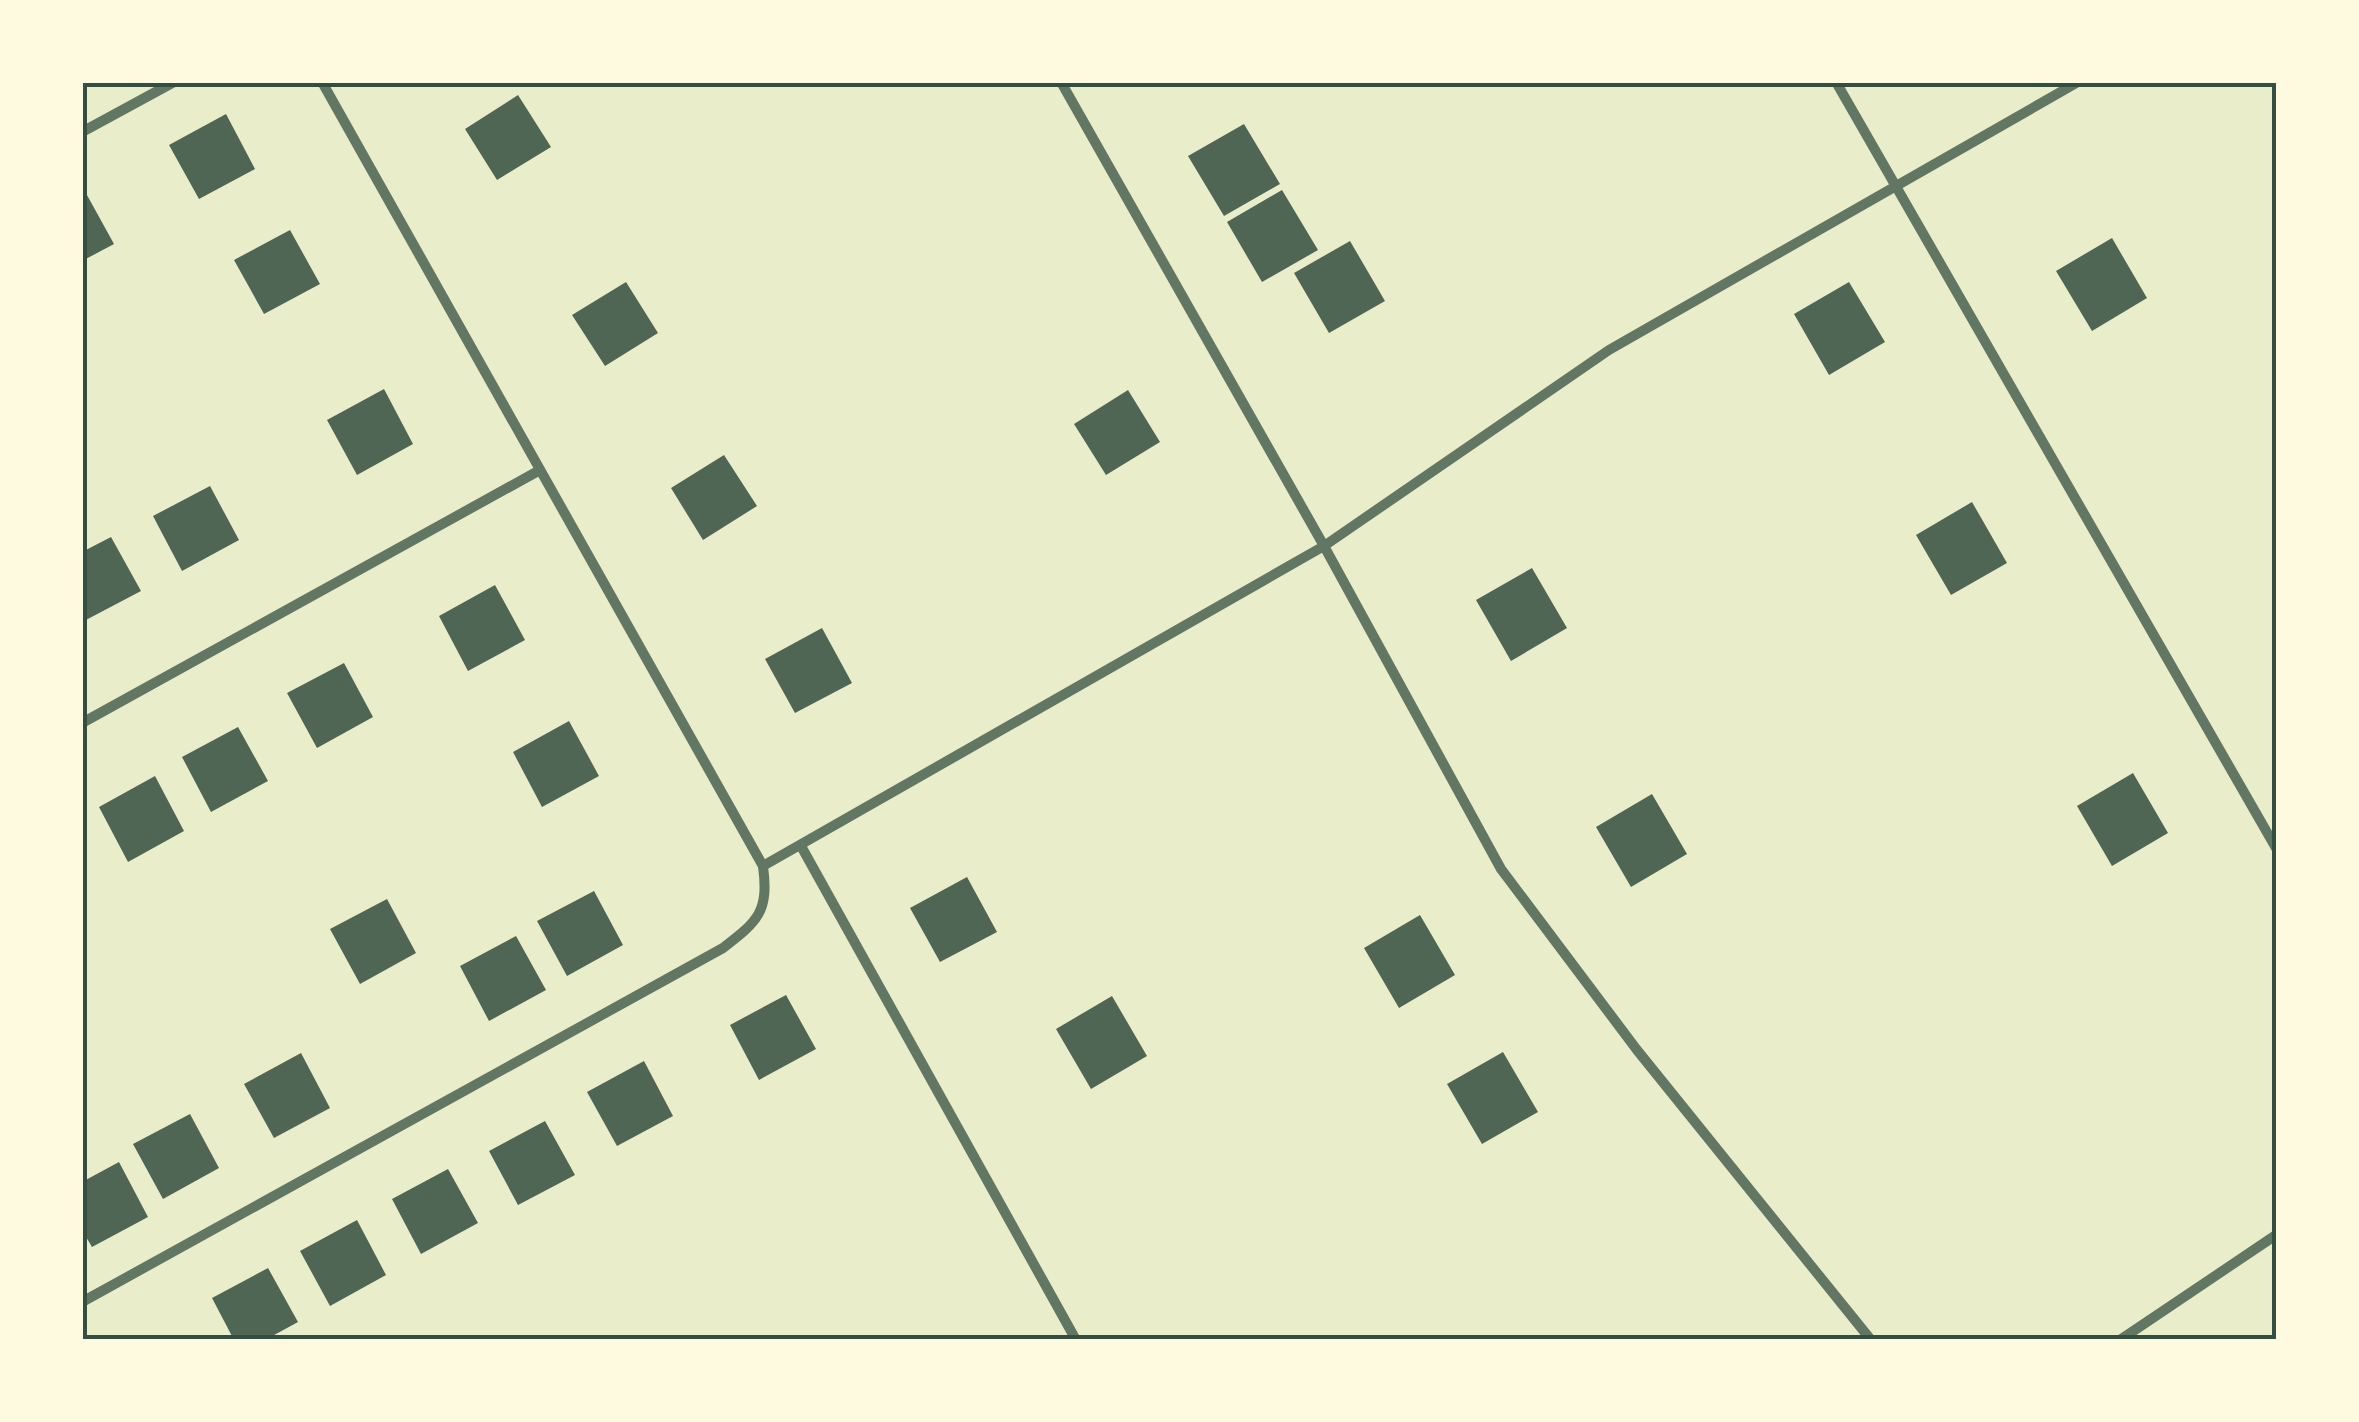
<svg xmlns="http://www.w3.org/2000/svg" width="2359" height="1422" font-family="Lato,sans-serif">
	<rect width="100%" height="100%" fill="#e9edc9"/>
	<path fill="#4f6655" d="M518,95L551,147L497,180L465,129Z
		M226,114L255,169L199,199L169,145Z
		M1244,124L1280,184L1224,216L1188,156Z
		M82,186L114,244L82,261Z
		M1282,190L1318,250L1262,282L1227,222Z
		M290,230L320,284L264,314L234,260Z
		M2112,238L2147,298L2092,331L2056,271Z
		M1350,241L1385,301L1329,333L1294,273Z
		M626,282L658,333L605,366L572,315Z
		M1849,282L1885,342L1829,375L1794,314Z
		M384,389L413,444L357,475L327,420Z
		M1128,390L1160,442L1106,475L1074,424Z
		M724,455L757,506L703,540L671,488Z
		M210,486L239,540L182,571L153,516Z
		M1972,502L2007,563L1951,595L1916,535Z
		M111,537L141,591L84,621L82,552Z
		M1532,568L1567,628L1511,661L1476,600Z
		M495,585L525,640L468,671L439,616Z
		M822,628L852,683L795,713L765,659Z
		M344,663L373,717L317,748L287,693Z
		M569,721L599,776L542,807L513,752Z
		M238,727L268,781L211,812L182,757Z
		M2133,773L2168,833L2112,866L2077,806Z
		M155,776L184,831L128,862L99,807Z
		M1652,794L1687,854L1631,887L1596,827Z
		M967,877L997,932L940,962L910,908Z
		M594,891L623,945L567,976L537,921Z
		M387,899L416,953L360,984L330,929Z
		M1420,915L1455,975L1399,1008L1364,948Z
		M516,936L546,990L489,1021L460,966Z
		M786,995L816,1049L759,1080L730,1025Z
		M1112,996L1147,1056L1091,1089L1056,1029Z
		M1503,1052L1538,1112L1482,1144L1447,1084Z
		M301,1053L330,1108L274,1138L244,1084Z
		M644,1061L673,1116L617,1146L587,1092Z
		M190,1114L219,1168L163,1199L133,1144Z
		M545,1121L575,1175L518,1205L489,1151Z
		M119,1162L148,1217L92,1247L82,1230V1182Z
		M448,1169L478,1223L421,1254L392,1199Z
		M357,1220L386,1275L330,1306L300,1251Z
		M268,1268L298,1322L265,1340H234L212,1298Z"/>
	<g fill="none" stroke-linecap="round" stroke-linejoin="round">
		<path stroke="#617663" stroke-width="10" d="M1061,82L1324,546L1501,869L1637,1050L1871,1340
			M1836,82L2276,848
			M82,132L174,82
			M82,723L540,470
			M801,846L1076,1340
			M763,866L1324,546L1609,350L2078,82
			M82,1302L723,948C758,921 769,912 763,866L322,82
			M2120,1340L2276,1235"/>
	</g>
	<rect width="2359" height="1422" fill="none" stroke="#fefae0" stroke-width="170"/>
	<rect x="85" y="85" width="2189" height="1252" fill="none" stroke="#344e41" stroke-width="4"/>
</svg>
